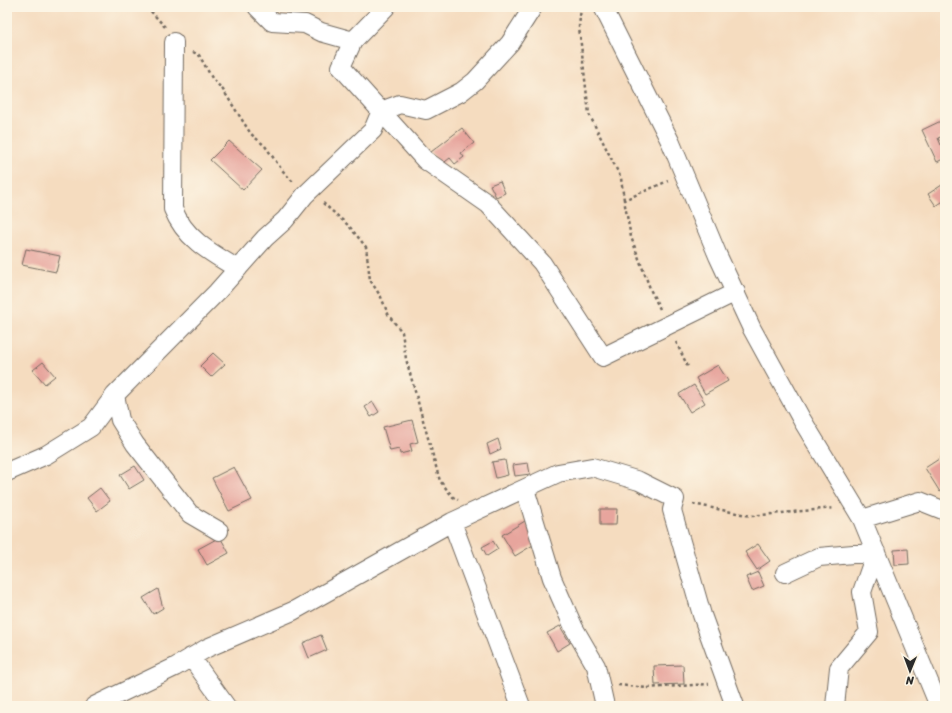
<svg xmlns="http://www.w3.org/2000/svg" width="952" height="713" font-family="Sriracha,sans-serif">
	<rect width="100%" height="100%" fill="#fcf5e5"/>
	<filter id="ink" filterUnits="userSpaceOnUse"><feTurbulence type="fractalNoise" baseFrequency=".025" numOctaves="2"/><feDisplacementMap in="SourceGraphic" scale="8" xChannelSelector="R" yChannelSelector="G"/><feConvolveMatrix kernelMatrix="1 2 1 2 8 2 1 2 1" color-interpolation-filters="sRGB"/></filter>
	<filter id="wash" filterUnits="userSpaceOnUse"><feTurbulence type="fractalNoise" baseFrequency=".012" numOctaves="4" result="noise"/><feDisplacementMap in="SourceGraphic" scale="16" xChannelSelector="R" yChannelSelector="G"/><feGaussianBlur stdDeviation="0.9" result="paint"/><feColorMatrix in="noise" values="0 0 0 0 0 0 0 0 0 0 0 0 0 0 0 0 0 1.4 0 .05"/><feComposite in="paint" operator="in"/></filter>
	<g filter="url(#wash)">
		<rect width="100%" height="100%" fill="#f5dcbf"/>
		<g id="blocks">
			<path fill="#e7a59d" d="M945,119V135L938,138L941,145L945,143V158L937,162L922,130Z
				M462,128L474,143L461,153L464,157L455,164L450,158L441,165L431,152Z
				M229,141L262,170L243,190L210,160Z
				M500,181L505,193L496,197L490,185Z
				M942,185L945,189V200L936,206L928,194Z
				M26,249L60,256L56,272L22,265Z
				M213,353L225,364L211,377L200,366Z
				M43,362L55,376L45,384L33,370Z
				M718,365L728,381L705,394L696,378Z
				M694,385L705,403L690,412L679,394Z
				M373,402L379,412L371,417L365,407Z
				M412,420L418,442L410,444L412,451L400,454L399,449L390,451L383,427Z
				M498,439L501,449L490,454L487,444Z
				M945,455V488L940,492L925,468Z
				M505,460L508,475L496,478L492,462Z
				M528,463L530,474L515,476L513,465Z
				M135,466L144,480L129,489L120,475Z
				M234,467L252,500L229,511L212,478Z
				M100,488L110,501L97,511L87,498Z
				M600,509H617L616,525H600Z
				M525,521L538,542L515,556L502,535Z
				M220,537L229,553L207,565L198,549Z
				M493,541L498,549L487,556L482,547Z
				M758,544L770,561L757,570L745,552Z
				M908,549L909,564L895,565L894,550Z
				M758,572L764,586L752,591L746,577Z
				M158,589L163,608L153,614L143,598Z
				M560,626L570,643L557,651L547,633Z
				M321,635L327,650L309,658L303,643Z
				M683,665L684,684L655,685L654,666Z"/>
		</g>
	</g>
	<g filter="url(#ink)">
		<use href="#blocks" fill-opacity="0" stroke="#72695f" stroke-width="1"/>
		<g fill="none" stroke-linecap="round" stroke-linejoin="round">
			<g stroke="#72695f" stroke-width="20">
				<path id="minor" d="M257,7L272,22L305,24L321,32L353,41
					M386,7L353,41L341,67L425,160L488,204L542,263L603,357L736,292
					M603,7L671,143L718,256L752,329L802,420L862,519
					M174,42L173,209C185,239 211,253 238,269
					M115,395L120,420L135,444L190,514L219,531
					M7,472L46,455L91,427L115,395L217,292L265,238L285,220L305,195L373,130L381,111L400,104L426,110L461,92L475,81L510,43L533,7
					M525,489L552,578L574,628L596,666L605,706
					M452,522L521,706
					M785,573L819,557L876,552
					M191,657L226,706
					M94,706L175,667L207,648L293,611L452,522L558,473L592,467L639,481L675,499L672,510L702,615L735,706
					M835,706L839,668L869,632L862,592L876,552
					M939,706L862,519L920,501L945,511"/>
			</g>
			<path stroke="#72695f" stroke-width="2.5" stroke-dasharray="3 3" stroke-linecap="butt" d="M147,7L165,27
				M581,7L579,27L589,114L621,178L624,200
				M193,52L199,55L212,78L223,90L251,134L265,146L282,170L294,183
				M323,203L349,226L366,247L370,280L381,297L389,316L402,332L406,359L440,481L453,497L458,500
				M660,309L651,291L631,237L624,200L668,181
				M676,342L689,369
				M693,504L751,516L834,508
				M618,685L647,688L709,684"/>
			<use href="#minor" stroke="#fff" stroke-width="18"/>
		</g>
	</g>
	<rect width="952" height="713" fill="none" stroke="#fcf5e5" stroke-width="24"/>
	<g transform="translate(910 671) rotate(181)" stroke="#fcf5e5" stroke-width="3" paint-order="stroke">
	<path d="M0-3L7 15L0 10L-7 15Z" fill="#2b2b2b"/>
	<text y="-6" font-size="11" font-weight="bold" text-anchor="middle" fill="#2b2b2b">N</text>
	</g>
</svg>
